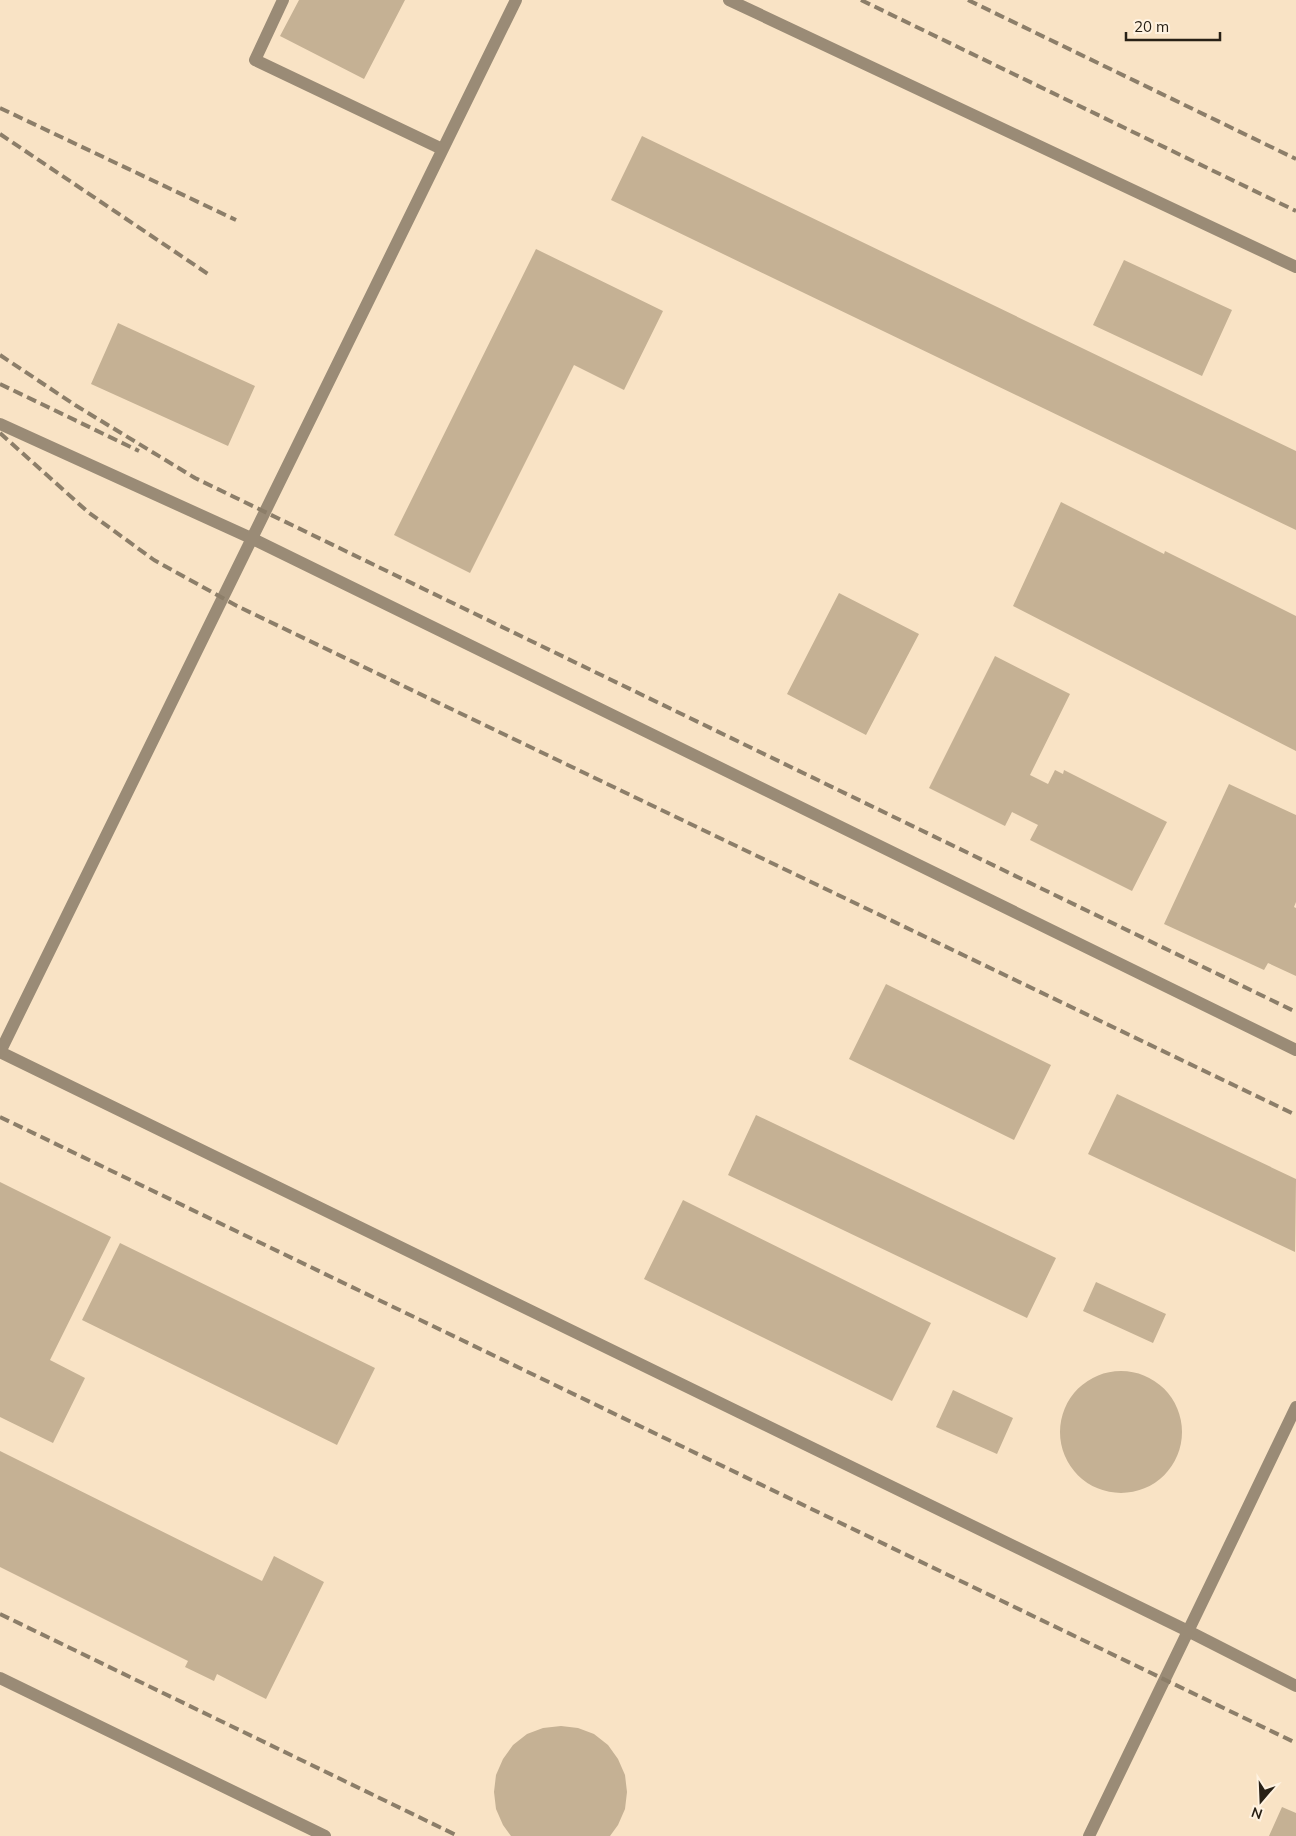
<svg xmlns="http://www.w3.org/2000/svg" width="1296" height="1836" font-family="Mulish,sans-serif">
	<rect width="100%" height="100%" fill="#f9e3c5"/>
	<path fill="#c5b194" d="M299,0H405L364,79L280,36Z
		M642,136L1296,451V530L611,200Z
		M536,249L663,311L624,390L574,365L470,573L394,535Z
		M1124,260L1232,310L1202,376L1093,325Z
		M118,323L255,386L228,446L91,384Z
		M1061,502L1164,554L1165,551L1296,616V751L1013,606Z
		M839,593L919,634L866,735L787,694Z
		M995,656L1070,694L1030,775L1048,784L1055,770L1063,774L1064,770L1167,822L1132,891L1030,840L1038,825L1012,812L1005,826L929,788Z
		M1229,784L1296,815V902L1294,907L1296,908V976L1268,963L1264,970L1164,924Z
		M886,984L1051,1065L1014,1140L849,1059Z
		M1117,1094L1296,1179L1295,1252L1088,1154Z
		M756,1115L1056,1258L1027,1318L728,1175Z
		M0,1182L111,1237L50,1360L85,1378L53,1443L0,1417Z
		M683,1200L931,1323L892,1401L644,1279Z
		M120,1243L375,1368L337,1445L82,1320Z
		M1096,1282L1166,1314L1153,1343L1083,1311Z
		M1060 1432a61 61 0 1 1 122 0a61 61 0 1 1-122 0Z
		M953,1390L1013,1418L997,1454L936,1427Z
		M0,1451L262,1581L274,1556L324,1582L266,1699L217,1674L214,1681L185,1667L188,1661L0,1567Z
		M561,1726L578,1728L594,1734L608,1745L618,1759L625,1775L627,1792L625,1809L618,1825L610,1836H511L503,1825L496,1809L494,1792L496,1775L503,1759L513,1745L527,1734L543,1728Z
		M1282,1807L1296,1813V1836H1269Z"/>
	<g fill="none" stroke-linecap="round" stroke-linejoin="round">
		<path stroke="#9a8b76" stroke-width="12" d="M283,0L255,60L442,149
			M729,0L1296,267
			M0,424L251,538L1296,1050
			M0,1052L1188,1631L1296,1686
			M0,1052L516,0
			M0,1678L325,1836
			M1089,1836C1159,1694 1227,1550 1296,1407"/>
		<path stroke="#8c7e69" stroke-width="4" stroke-dasharray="10 5" stroke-linecap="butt" d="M861,0L1296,211
			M968,0L1296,159
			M0,108L236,220
			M0,134L211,276
			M0,355L75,405L195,478L1296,1012
			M0,384L139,451
			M0,433L88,512L154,560L237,606L1296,1115
			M0,1117L1296,1743
			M0,1614L458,1836"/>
	</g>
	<g transform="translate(1261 1801) rotate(199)" stroke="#fff2e0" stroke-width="4" paint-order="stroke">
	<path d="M0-4L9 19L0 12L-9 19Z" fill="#292116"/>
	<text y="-8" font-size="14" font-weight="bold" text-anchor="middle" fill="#292116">N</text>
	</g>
	<path d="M1126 32v8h94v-8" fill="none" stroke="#292116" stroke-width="2.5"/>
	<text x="1134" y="32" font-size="15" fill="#292116" stroke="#fff2e0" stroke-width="4" paint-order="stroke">20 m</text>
</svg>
